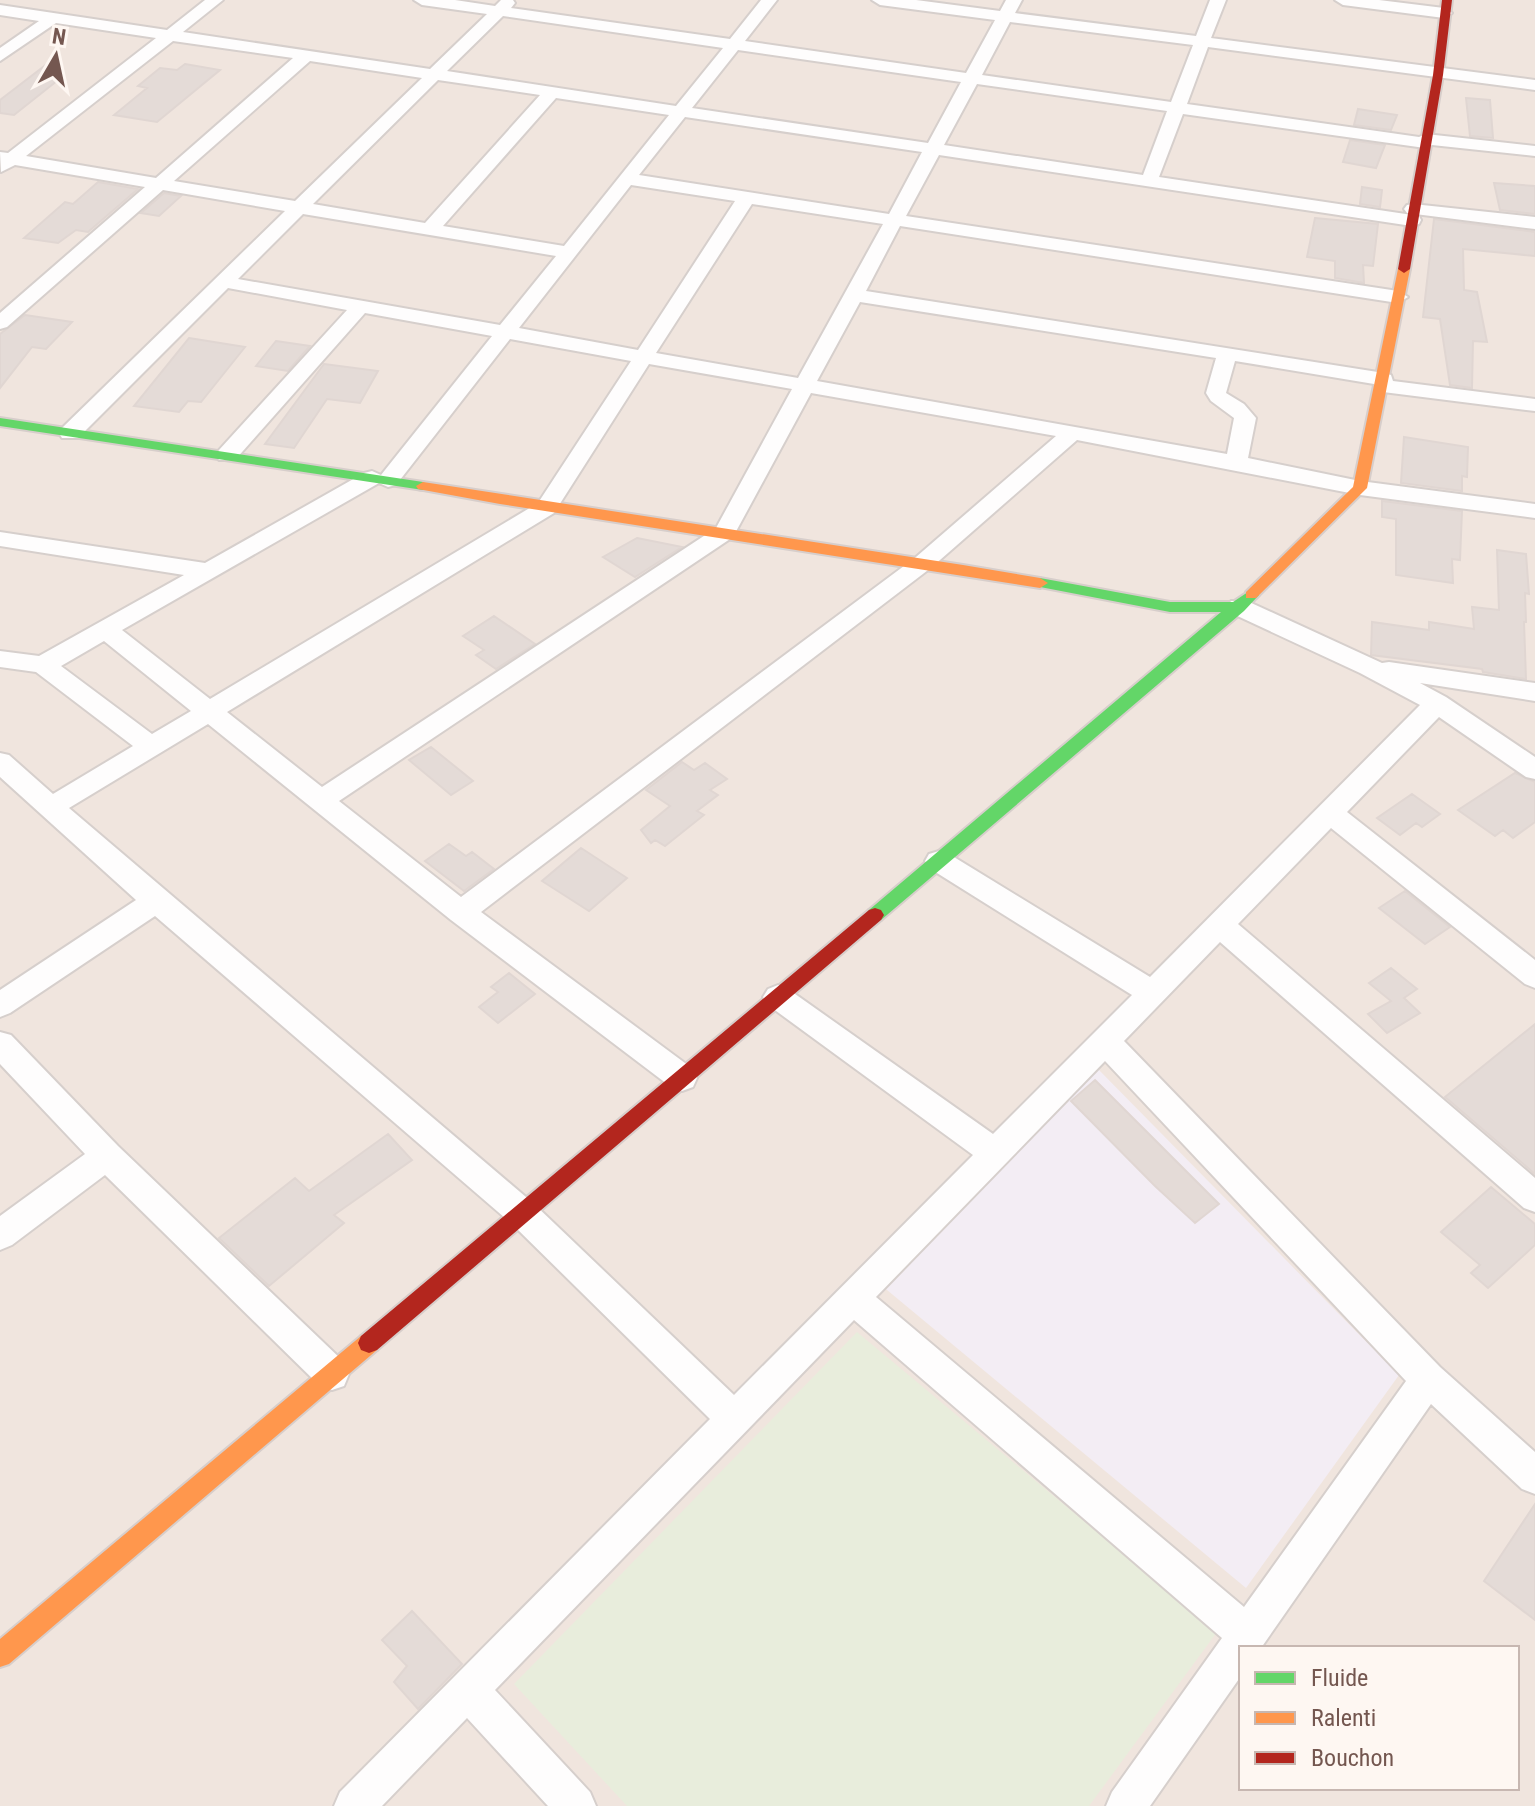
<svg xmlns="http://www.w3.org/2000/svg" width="1535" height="1806" font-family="'Roboto Condensed',sans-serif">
	<rect width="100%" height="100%" fill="#f8f3f0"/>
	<path fill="#f0e5de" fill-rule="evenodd" d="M0,0H1535V1806H0ZM1241,1648H1517V1788H1241Z"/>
	<path fill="#f3edf4" d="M1097,1068L1399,1375L1246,1588L881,1285Z"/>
	<path fill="#e8eddc" d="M857,1332L1217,1632L1089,1806H627L514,1684Z"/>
	<path fill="#e4dbd7" stroke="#e0d6d2" stroke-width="2" d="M51,61L63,76L14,115L0,113V100Z
		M185,64L220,70L157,122L114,115L147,88L138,86L160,68L177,70Z
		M1466,98L1490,100L1493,138L1470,136Z
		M1358,109L1397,115L1391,130L1354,125Z
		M1350,140L1385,145L1376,168L1343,162Z
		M98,182L138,189L88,232L76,230L58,243L24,238L65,202L73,204Z
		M1494,183L1535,186V214L1500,210Z
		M1362,187L1382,190L1380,207L1360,204Z
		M164,193L181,196L159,216L141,213Z
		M1315,218L1378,224L1373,266L1363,265L1364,283L1335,278V261L1307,257Z
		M1434,219L1535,232V256L1463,249L1464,290L1477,292L1487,342L1473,341L1472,388L1450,385L1440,319L1423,317Z
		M25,315L72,322L46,349L32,347L0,388V334Z
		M189,338L245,347L201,402L188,401L179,412L134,406Z
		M276,341L310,346L288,371L256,366Z
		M324,364L378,371L360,403L327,399L294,448L265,444Z
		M1404,437L1468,447L1467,477L1462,476V491L1401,483Z
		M1382,501L1462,511L1460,560L1452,559L1453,583L1396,575V519L1382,517Z
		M637,538L682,547L635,577L603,557Z
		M1497,550L1526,554L1529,594L1525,593L1526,622H1524L1526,679L1483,672L1482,669L1371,655L1372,622L1429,630V622L1474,629L1472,607L1499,610Z
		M494,616L535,644L496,669L476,655L484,650L463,636Z
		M431,747L473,781L451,795L409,760Z
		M682,762L694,770L705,763L727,779L710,790L718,795L697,811L704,815L665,846L655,840L651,843L641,830L670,806L646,790Z
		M1515,773L1535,782V822L1513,838L1503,830L1495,836L1458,810Z
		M1412,794L1440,814L1422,827L1416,823L1400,835L1377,818Z
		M449,844L466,856L472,852L494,869L464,891L425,861Z
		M581,848L627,878L589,911L542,881Z
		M1405,891L1450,927L1425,944L1379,908Z
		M1391,968L1417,989L1404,998L1420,1013L1387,1033L1368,1014L1391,1001L1369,983Z
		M509,973L535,994L498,1023L479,1007L498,992L491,987Z
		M1535,1024V1174L1445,1097Z
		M1095,1080L1219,1204L1195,1223L1155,1186L1071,1101Z
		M388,1134L412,1160L334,1215L344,1223L269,1286L219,1238L295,1178L309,1191Z
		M1491,1187L1535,1224V1245L1488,1288L1471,1273L1480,1265L1441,1232Z
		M1535,1504V1620L1484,1581Z
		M412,1611L462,1664L418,1709L394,1682L407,1666L382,1640Z"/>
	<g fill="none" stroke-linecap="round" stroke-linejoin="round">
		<g stroke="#d6cfcc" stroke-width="4">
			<path id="street" d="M205,0H223L183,32L430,69L487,14L422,5L414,0H455L495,6L501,0H513L515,3L511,8L730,39L761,0H777L745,41L966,73L995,20L880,5L872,0H916L1000,11L1006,0H1022L1015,13L1196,36L1210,0H1226L1211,38L1535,80V90L1208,47L1187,104L1419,137L1426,134L1535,146V156L1432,145L1425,148L1183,114L1159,177L1419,216L1421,220L1419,224L1412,226L939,155L906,216L1398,291L1408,297L1398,303L900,226L866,291L1384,373L1391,375L1393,381L1535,399V411L1383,392L1376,390L1374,384L1235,361L1226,393L1244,404L1256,418L1248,458L1360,481L1535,504V518L1360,495L1077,440L932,567L481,912L693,1069L697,1078L693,1087L682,1091L671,1087L451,920L208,724L69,808L533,1203L734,1395L973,1155L768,1005L763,997L768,989L778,985L788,989L993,1134L1132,995L929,868L925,861L929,854L939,851L949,854L1150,977L1420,705L1360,673L1231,613L1227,607L1231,601H1247L1382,663L1389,662L1535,683V701L1420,683L1446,697L1535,757V779L1526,777L1439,717L1347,812L1535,960V988L1525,984L1331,828L1238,924L1535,1178V1212L1524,1208L1220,942L1124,1041L1440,1367L1535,1452V1494L1522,1489L1431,1404L1261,1648H1241V1676L1150,1806H1106L1112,1792L1222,1638L854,1320L495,1690L590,1792L596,1806H548L467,1718L382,1806H334L340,1792L710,1419L511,1223L155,916L10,1013L0,1017V990L136,900L0,777V753L9,755L53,794L133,746L36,672L0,667V651L39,656L184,575L0,546V532L205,563L364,473L372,471L381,475L492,336L365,313L235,460H219L216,455L219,450L347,310L228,288L78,438H62L59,433L62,428L285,211L163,190L7,327L0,329V313L145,187L15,165L1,172L0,152L8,153L156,38L56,23L0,61V48L39,21L0,15V5L167,30ZM503,16L723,48L676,106L447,71ZM1010,22L1193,45L1171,102L982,75ZM173,41L293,58L156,178L26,156ZM738,50L961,82L928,143L692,108ZM310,61L422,78L295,201L174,181ZM438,80L540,95L425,223L313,204ZM977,84L1167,111L1143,175L944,145ZM556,98L669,115L564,246L443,226ZM685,117L922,152L889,214L639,175ZM631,185L735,201L638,350L519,328ZM752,204L883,224L798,378L656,353ZM303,214L556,256L500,325L238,279ZM860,302L1216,358L1206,393L1211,401L1234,418L1227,454L817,381ZM510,339L631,361L538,503L210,699L122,630L379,483L388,487L396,485ZM649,364L792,389L716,528L322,787L227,712L554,513ZM811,393L1056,436L916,557L461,897L339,801L733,537ZM104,641L191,711L152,734L61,666ZM1105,1061L1406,1381L1244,1607L876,1297Z
				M1335,0H1379L1444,8L1452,13L1444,18L1343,5Z
				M1413,204L1535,217V229L1407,213L1404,209L1407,205Z
				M0,1032L11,1035L118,1146L344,1362L349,1374L344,1386L332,1390L320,1386L105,1175L12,1245L0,1250V1216L85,1154L0,1064Z"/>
		</g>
		<g stroke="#d7cecb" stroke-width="4">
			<path id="fast" d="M0,418L423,482L430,486L423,490L0,426Z
				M1040,578L1170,602H1233L1251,590L1259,595L1244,611L881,920H869L866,915L869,910L1221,612H1170L1035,586V580Z"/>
		</g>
		<g stroke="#d7cecb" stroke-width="4">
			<path id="slow" d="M1404,265L1410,269L1367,488L1256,598H1246V592L1353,487L1398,269Z
				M423,482L963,565L1040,578L1048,583L1040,588L500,504L418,489L416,486Z
				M369,1333L377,1336L380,1343L377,1350L9,1664L0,1667V1639L361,1336Z"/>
		</g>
		<g stroke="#d7cecb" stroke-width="4">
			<path id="jam" d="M1442,0H1452L1443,75L1410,269L1404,273L1398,269L1433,75Z
				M875,908L881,910L884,915L881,920L377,1350L369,1353L361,1350L358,1343L361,1336L869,910Z"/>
		</g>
		<use href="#street" fill="#fefdfd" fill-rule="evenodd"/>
		<use href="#fast" fill="#63d668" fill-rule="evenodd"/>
		<use href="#slow" fill="#ff974d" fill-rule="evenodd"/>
		<use href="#jam" fill="#b3261e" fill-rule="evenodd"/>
	</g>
	<rect x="1239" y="1646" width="280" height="144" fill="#fef7f2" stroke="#c7b7b1" stroke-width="2"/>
	<rect x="1255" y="1672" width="40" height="12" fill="#63d668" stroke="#c7b7b1" stroke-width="2"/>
	<text x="1311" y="1686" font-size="24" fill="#745750">Fluide</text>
	<rect x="1255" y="1712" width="40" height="12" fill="#ff974d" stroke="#c7b7b1" stroke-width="2"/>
	<text x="1311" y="1726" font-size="24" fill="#745750">Ralenti</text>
	<rect x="1255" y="1752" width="40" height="12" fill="#b3261e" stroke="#c7b7b1" stroke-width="2"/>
	<text x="1311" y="1766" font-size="24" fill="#745750">Bouchon</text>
	<g transform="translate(56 56) rotate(9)" stroke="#fef7f2" stroke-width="6" paint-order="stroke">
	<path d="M0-6L14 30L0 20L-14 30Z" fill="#745750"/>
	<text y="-12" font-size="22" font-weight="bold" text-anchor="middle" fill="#745750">N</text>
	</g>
</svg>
